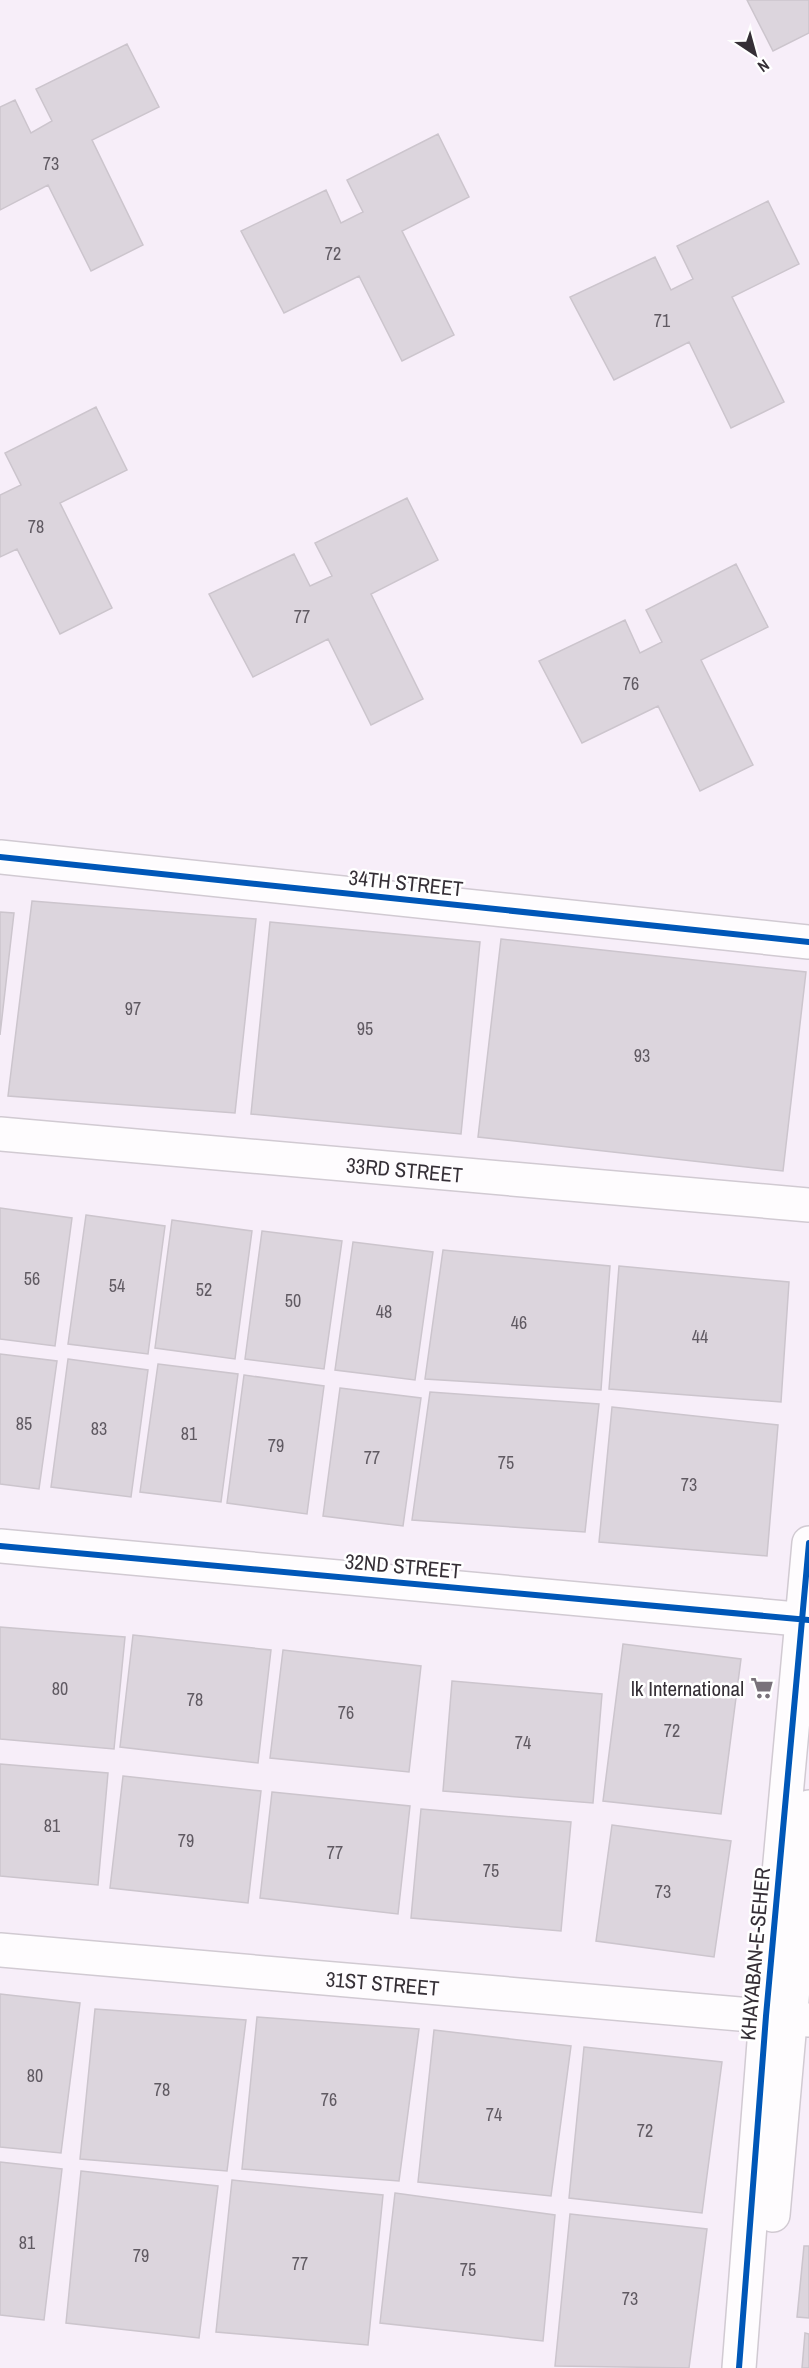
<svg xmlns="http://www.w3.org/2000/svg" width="809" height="2368" font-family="'Archivo Narrow',sans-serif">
	<rect width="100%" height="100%" fill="#f7eef9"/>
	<path fill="#dcd5dd" stroke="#ccc5cd" stroke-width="1.5" d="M747,0H809V33L773,51Z
		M127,44L159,107L92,140L143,245L91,271L48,185L0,210V107L15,100L31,133L52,121L36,89Z
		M438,134L469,197L402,231L454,335L402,361L359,276L284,313L241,231L326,190L341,223L363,212L347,180Z
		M768,201L799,264L732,297L784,402L731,428L689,342L614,380L570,297L655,257L671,290L693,279L677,246Z
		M96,407L127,470L60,503L112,608L60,634L17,549L0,557V495L21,485L5,453Z
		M407,498L438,560L371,594L423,699L371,725L328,639L253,677L209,594L294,554L310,586L332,576L315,543Z
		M736,564L768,627L701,660L753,765L700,791L658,706L582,743L539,661L625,620L640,653L662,642L646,610Z
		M32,901L256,919L235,1113L8,1096Z
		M0,912L14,913L0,1035Z
		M270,922L480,942L461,1134L251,1114Z
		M501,939L806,972L783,1171L478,1137Z
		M0,1208L72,1218L55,1346L0,1339Z
		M86,1215L165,1226L148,1354L68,1344Z
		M172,1220L252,1231L235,1359L155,1348Z
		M262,1231L342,1241L324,1369L245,1359Z
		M353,1242L433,1252L415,1380L335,1370Z
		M443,1250L610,1266L601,1390L425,1379Z
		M619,1266L789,1282L781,1402L609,1389Z
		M0,1354L57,1361L39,1489L0,1484Z
		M68,1359L148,1370L131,1497L51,1487Z
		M158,1364L238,1374L221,1502L140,1492Z
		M244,1375L324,1386L307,1514L227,1503Z
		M340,1388L421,1398L403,1526L323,1516Z
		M430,1392L599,1404L585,1532L412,1520Z
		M612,1407L778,1425L767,1556L599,1542Z
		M0,1627L125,1637L114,1749L0,1739Z
		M133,1635L271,1650L258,1763L120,1747Z
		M623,1644L741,1659L721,1814L603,1801Z
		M283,1650L421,1666L409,1772L270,1758Z
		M452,1681L602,1694L593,1803L443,1791Z
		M0,1764L108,1773L98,1885L0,1876Z
		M123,1776L261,1791L248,1903L110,1888Z
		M272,1792L410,1806L398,1914L260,1898Z
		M421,1809L571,1822L561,1931L411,1918Z
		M612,1825L731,1841L714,1957L596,1941Z
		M0,1994L80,2003L61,2153L0,2147Z
		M95,2009L246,2020L227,2171L80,2159Z
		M257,2017L419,2029L399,2181L242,2169Z
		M434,2030L571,2046L551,2196L418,2182Z
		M584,2047L722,2062L702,2213L569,2198Z
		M0,2162L62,2169L44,2320L0,2315Z
		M81,2171L218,2186L199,2338L66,2323Z
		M232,2180L383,2195L368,2345L216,2332Z
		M395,2193L555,2215L543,2341L380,2323Z
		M570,2214L707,2229L689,2368L555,2366Z
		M804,2246H809V2318L797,2317Z
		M805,2333L809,2334V2368H802Z"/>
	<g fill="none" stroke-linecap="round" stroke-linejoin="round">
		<g stroke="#d1cad2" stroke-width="36">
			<g id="minor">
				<path d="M0,857L809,942"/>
				<path id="s1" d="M0,1134L809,1205"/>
				<path d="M0,1546L809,1620"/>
				<path id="s2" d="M0,1950L809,2020"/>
			</g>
		</g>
		<g stroke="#d1cad2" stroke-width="36">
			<path id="tertiary" d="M773,2215L809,1807
				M739,2368L766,2016L809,1543"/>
		</g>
		<use href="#minor" stroke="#fefcfe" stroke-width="33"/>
		<use href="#tertiary" stroke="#fefcfe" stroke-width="33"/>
		<g stroke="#fff" stroke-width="10">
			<path id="cycleway" d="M0,857L809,942
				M0,1546L809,1620
				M739,2368L766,2016L809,1543"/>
		</g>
		<use href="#cycleway" stroke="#0057b8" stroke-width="6"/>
	</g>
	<defs>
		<g id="supermarket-bare" transform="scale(1.8)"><path d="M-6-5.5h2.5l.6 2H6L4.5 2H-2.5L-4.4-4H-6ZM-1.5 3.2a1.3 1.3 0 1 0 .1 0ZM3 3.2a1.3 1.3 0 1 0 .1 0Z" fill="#79727a" stroke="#fff" stroke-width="2.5" paint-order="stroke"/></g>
	</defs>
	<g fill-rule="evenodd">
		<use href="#supermarket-bare" x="762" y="1688"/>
	</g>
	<g text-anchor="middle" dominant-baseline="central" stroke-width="5" stroke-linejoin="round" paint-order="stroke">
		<g font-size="18" fill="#605a62">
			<text x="51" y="163">73</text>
			<text x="333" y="253">72</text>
			<text x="662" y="320">71</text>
			<text x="36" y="526">78</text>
			<text x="302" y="616">77</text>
			<text x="631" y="683">76</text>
			<text x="133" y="1008">97</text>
			<text x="365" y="1028">95</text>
			<text x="642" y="1055">93</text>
			<text x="32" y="1278">56</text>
			<text x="117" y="1285">54</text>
			<text x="204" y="1289">52</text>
			<text x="293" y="1300">50</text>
			<text x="384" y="1311">48</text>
			<text x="519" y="1322">46</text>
			<text x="700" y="1336">44</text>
			<text x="24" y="1423">85</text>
			<text x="99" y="1428">83</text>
			<text x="189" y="1433">81</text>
			<text x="276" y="1445">79</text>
			<text x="372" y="1457">77</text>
			<text x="506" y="1462">75</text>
			<text x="689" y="1484">73</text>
			<text x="60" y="1688">80</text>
			<text x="195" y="1699">78</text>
			<text x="346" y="1712">76</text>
			<text x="672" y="1730">72</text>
			<text x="523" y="1742">74</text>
			<text x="52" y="1825">81</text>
			<text x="186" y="1840">79</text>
			<text x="335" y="1852">77</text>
			<text x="491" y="1870">75</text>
			<text x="663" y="1891">73</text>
			<text x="35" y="2075">80</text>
			<text x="162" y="2089">78</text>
			<text x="329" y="2099">76</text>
			<text x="494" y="2114">74</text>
			<text x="645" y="2130">72</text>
			<text x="27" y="2242">81</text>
			<text x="141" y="2255">79</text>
			<text x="300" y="2263">77</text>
			<text x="468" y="2269">75</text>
			<text x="630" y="2298">73</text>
		</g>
		<g font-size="21" fill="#352f36" stroke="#fff">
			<text transform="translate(406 883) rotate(6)">34TH STREET</text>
			<text stroke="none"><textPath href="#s1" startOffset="406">33RD STREET</textPath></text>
			<text transform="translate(403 1566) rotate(5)">32ND STREET</text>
			<text transform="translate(755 1954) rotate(-85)">KHAYABAN-E-SEHER</text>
			<text stroke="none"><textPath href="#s2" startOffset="384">31ST STREET</textPath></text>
		</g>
		<g font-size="21" fill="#352f36" stroke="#fff" text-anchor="end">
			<text x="744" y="1688">lk International</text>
		</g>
	</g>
	<g transform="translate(755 54) rotate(144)" stroke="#ffffff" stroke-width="4.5" paint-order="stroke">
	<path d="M0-4.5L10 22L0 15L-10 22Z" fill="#352f36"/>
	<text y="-9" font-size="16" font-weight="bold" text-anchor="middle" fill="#352f36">N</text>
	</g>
</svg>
